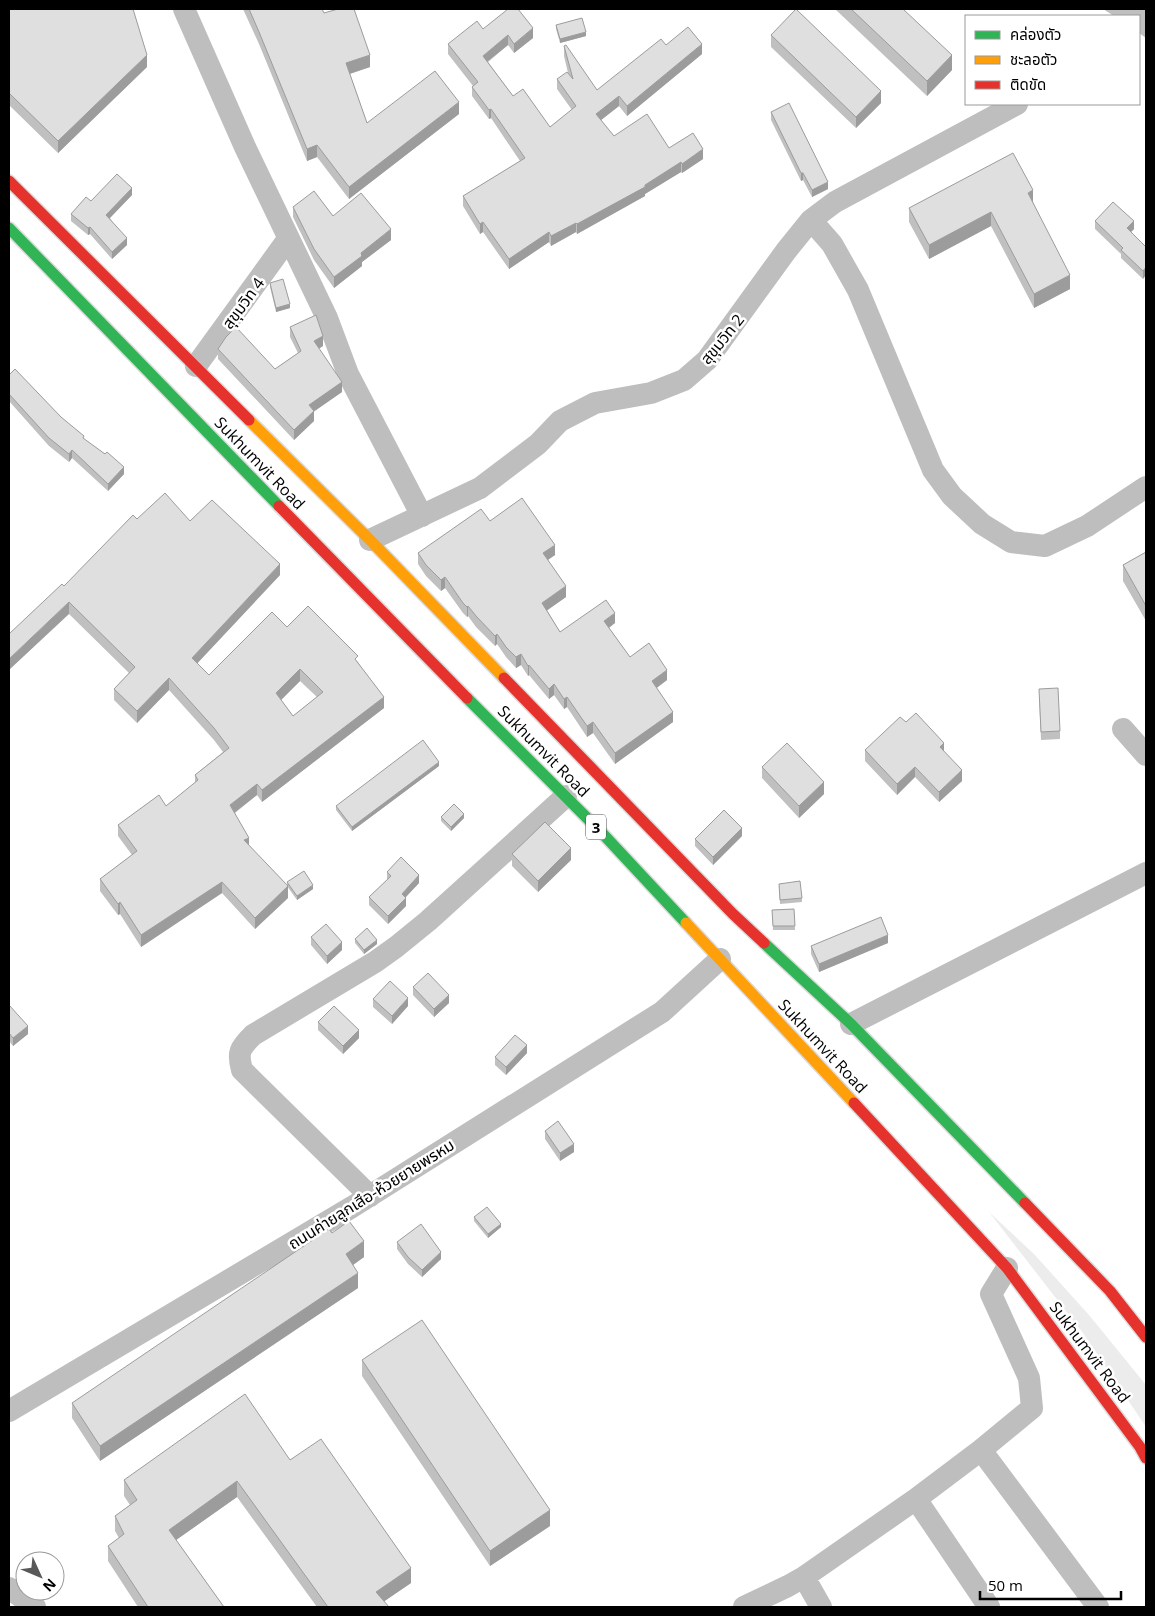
<svg xmlns="http://www.w3.org/2000/svg" width="1155" height="1616" font-family="'Open Sans','Noto Sans Thai',sans-serif">
	<rect width="100%" height="100%" fill="#fff"/>
	<path fill="#ececec" d="M989,1212L1034,1254L1089,1315L1146,1385V1427L1083,1333Z"/>
	<path fill="#bfbfbf" d="M1103,9H1146V38L1139,33V16H1114Z"/>
	<g fill="none" stroke-linecap="round" stroke-linejoin="round">
		<g stroke="#dbdbdb" stroke-width="14">
			<path id="fast" d="M9,228L279,506
				M467,698L603,834L686,923
				M764,943L851,1024L1025,1203"/>
		</g>
		<g stroke="#dbdbdb" stroke-width="14">
			<path id="slow" d="M249,420L370,540L504,678
				M686,923L854,1103"/>
		</g>
		<g stroke="#dbdbdb" stroke-width="14">
			<path id="jam" d="M9,181L249,420
				M279,506L467,698
				M504,678L733,914L764,943
				M854,1103L1007,1268L1140,1447L1146,1458
				M1025,1203L1110,1291L1146,1337"/>
		</g>
		<path stroke="#bebebe" stroke-width="22" d="M184,9L245,147L327,318L348,374L422,516
			M811,220L832,244L858,290L933,470L952,496L982,524L1011,542L1045,546L1087,526L1146,487
			M196,366L288,239
			M370,540L480,488L538,444L560,421L595,403L651,393L684,380L707,360L786,251L811,220L835,202L1017,104
			M1123,729L1146,755
			M851,1024L1146,873
			M370,1196L242,1070C237,1052 240,1048 253,1035L375,962L396,947L428,921L566,796
			M9,1411L352,1207L662,1012L720,959
			M981,1450L1098,1607
			M916,1499L989,1607
			M804,1577L821,1607
			M9,1588L35,1607
			M744,1607L788,1586L804,1577L916,1499L981,1450L1032,1408L1029,1378L991,1294L1007,1268"/>
		<use href="#fast" stroke="#30b455" stroke-width="11"/>
		<use href="#slow" stroke="#ff9f0a" stroke-width="11"/>
		<use href="#jam" stroke="#e5322d" stroke-width="11"/>
	</g>
	<path fill="#c0c0c0" fill-rule="evenodd" d="M9,9L147,67L58,153L9,105Z
		M243,9H322L324,13L370,67L350,74L367,123L459,114L349,199L317,157L307,161L259,44Z
		M835,9H903L952,70L927,96Z
		M556,25L586,36L560,43L556,29Z
		M483,29L533,38L514,53L508,45L488,62L513,96L550,127L572,110L557,89V79L568,73L564,56V46L597,90L666,45L702,54L627,116L619,106L601,120L614,136L669,148L703,159L682,173L681,172L645,194V196L577,234L576,232L551,246L549,242L509,269L483,232L480,234L463,206V196L520,161L491,118L489,119L472,96V87L473,86L448,54V44Z
		M771,35L881,103L856,128L771,47Z
		M771,112L828,189L812,197L803,180L801,181L771,120Z
		M132,195L110,218L127,245L112,259L90,234L88,235L71,221V214L91,201Z
		M1033,202L1070,289L1034,308L991,226L929,259L909,222V208Z
		M293,207L333,216L391,240L362,262V266L334,288L314,260L293,217Z
		M1095,221L1134,229L1131,232L1146,247L1143,279L1121,258V254L1095,229Z
		M270,283L290,308L276,312L270,287Z
		M290,327L323,346L319,349L342,392L314,411V421L294,440L218,359V349L275,369L298,353L290,337Z
		M9,375L61,417L84,439L105,454L124,474L108,491L72,458L69,462L49,446L9,401Z
		M137,519L190,521L280,575L197,663L209,675L287,627L358,662L384,708L262,802L257,795L235,813L249,845L288,898L255,929L222,893L141,947L120,914L118,915L100,891V879L132,855L118,836V825L166,806L195,783V775L223,752L214,740L169,690L137,723L114,700V689L129,673L69,614L64,586ZM300,681L317,697L293,716L281,700Z
		M490,521L555,555L548,560L566,597L547,610L560,632L615,623L609,628L630,657L667,680L657,688L673,722L615,764L593,733L587,737L567,707L564,709L554,695L549,699L529,675L528,676L521,665L516,668L506,657L497,644L495,646L476,627L468,616L467,617L463,613L445,588L441,591L426,576L418,564V553Z
		M1146,552V621L1123,581V565Z
		M1039,697L1060,731V739L1041,740Z
		M906,722L944,751L962,781L939,802L915,777L897,795L865,761V750Z
		M439,766L352,831L336,810V806Z
		M762,767L824,794L799,818L762,778Z
		M441,817L464,818L451,831L441,821Z
		M742,836L713,865L695,846V839Z
		M512,854L571,860L538,892L512,866Z
		M387,872L419,883L405,898L406,906L388,924L369,905V897L387,880Z
		M287,882L313,889L297,900L287,886Z
		M779,884L802,898V902L780,904Z
		M794,909L795,930H773L772,910Z
		M311,937L342,950L327,964L311,945Z
		M355,939L377,944L364,954L355,943Z
		M888,943L819,972L811,954V946Z
		M413,987L449,1003L434,1017L413,995Z
		M373,999L408,1006L392,1024L373,1007Z
		M9,1005L28,1034L13,1046L9,1041Z
		M318,1022L359,1038L343,1054L318,1030Z
		M527,1053L506,1075L495,1065V1057Z
		M545,1131L574,1152L560,1161L545,1139Z
		M474,1217L501,1227L488,1238L474,1221Z
		M332,1233L364,1257L353,1265L358,1288L100,1461L72,1418V1403Z
		M397,1242L441,1259L422,1277L408,1264L397,1249Z
		M362,1360L550,1526L490,1566L362,1376Z
		M290,1460L411,1583L384,1601L389,1607H317L237,1497L176,1540L224,1607H138L108,1561V1546L119,1538L115,1531V1516L130,1505L124,1496V1480Z"/>
	<path fill="#9c9c9c" d="M533,28V38L514,53V44Z
		M586,32V36L560,43V39Z
		M508,35V45L483,65V56Z
		M702,44V54L627,116V106Z
		M147,55V67L58,153V141Z
		M370,55V67L346,75V63Z
		M952,55V70L927,96V81Z
		M881,91V103L856,128V117Z
		M619,96V106L596,124V114Z
		M459,102V114L349,199V187Z
		M491,109V118L489,119V110Z
		M317,145V157L307,161V149Z
		M703,149V159L682,173V164Z
		M681,162V172L645,194V196L577,234V224L645,185Z
		M801,173H803V180L801,181Z
		M828,182V189L812,197V190Z
		M132,188V195L106,222V215Z
		M1033,190V204L1028,193Z
		M991,212V226L929,259V245Z
		M1134,221V229L1127,236V228Z
		M483,222V232L480,234V224Z
		M576,223V232L551,246V236Z
		M90,227V234L88,235V228Z
		M391,229V240L362,262V266L334,288V277L361,253Z
		M549,232V242L509,269V259Z
		M127,238V245L112,259V252Z
		M1146,267V275L1143,279V271Z
		M1070,275V289L1034,308V294Z
		M290,304V308L276,312V308Z
		M323,336V346L314,351V341Z
		M342,382V392L309,415V405Z
		M314,411V421L294,440V430Z
		M72,450V458L69,462V454Z
		M124,467V474L108,491V484Z
		M555,545V555L543,563V553Z
		M280,564V575L192,669V658Z
		M445,577V588L441,591V580Z
		M566,586V597L542,614V603Z
		M69,602V614L9,670V659Z
		M468,606V616L467,617V607Z
		M615,613V623L604,631V621Z
		M497,634V644L495,646V636Z
		M521,654V665L516,668V657Z
		M529,665V675L528,676V666Z
		M300,669V681L276,705V693Z
		M667,670V680L652,691V681Z
		M169,678V690L137,723V711Z
		M554,684V695L549,699V689Z
		M384,697V708L262,802V790Z
		M567,697V707L564,709V699Z
		M673,712V722L615,764V753Z
		M593,722V733L587,737V726Z
		M944,743V753L940,747Z
		M439,762V766L352,831V827Z
		M915,767V777L897,795V784Z
		M962,770V781L939,802V792Z
		M824,782V794L799,818V806Z
		M257,784V795L230,816V805Z
		M464,814V818L451,831V827Z
		M742,828V836L713,865V857Z
		M249,838V849L244,840Z
		M571,848V860L538,892V881Z
		M419,875V883L402,901V894Z
		M222,882V893L141,947V935Z
		M313,885V889L297,900V896Z
		M288,886V898L255,929V918Z
		M406,898V906L388,924V916Z
		M120,902V914L118,915V904Z
		M888,935V943L819,972V964Z
		M377,940V944L364,954V950Z
		M342,942V950L327,964V956Z
		M449,995V1003L434,1017V1009Z
		M408,998V1006L392,1024V1016Z
		M28,1026V1034L13,1046V1038Z
		M359,1030V1038L343,1054V1046Z
		M527,1045V1053L506,1075V1067Z
		M574,1144V1152L560,1161V1153Z
		M501,1224V1227L488,1238V1234Z
		M364,1241V1257L346,1270V1254Z
		M441,1252V1259L422,1277V1270Z
		M358,1273V1288L100,1461V1446Z
		M237,1481V1497L169,1545V1530Z
		M550,1510V1526L490,1566V1551Z
		M411,1568V1583L376,1607V1592Z"/>
	<path fill="#dfdfdf" stroke="#9c9c9c" fill-rule="evenodd" d="M9,9H133L147,55L58,141L9,93Z
		M249,9H322L324,13L338,9H354L370,55L346,63L367,123L435,71L459,102L349,187L317,145L307,149L259,32Z
		M508,9H518L533,28L514,44L508,35L483,56L513,96L523,89L550,127L576,106L557,79L567,72L573,79L564,46L566,45L597,90L661,39L666,45L688,27L702,44L627,106L619,96L596,114L614,136L647,114L669,148L693,133L703,149L682,164L681,162L645,185V187L577,224L576,223L551,236L549,232L509,259L483,222L480,224L463,196L525,158L491,109L489,110L472,87L478,82L448,44L477,21L483,29Z
		M796,9L881,91L856,117L771,35Z
		M851,9H903L952,55L927,81Z
		M582,18L586,32L560,39L556,25Z
		M789,103L828,182L812,190L803,173H801L771,112Z
		M1013,153L1033,190L1028,193L1070,275L1034,294L991,212L929,245L909,208Z
		M117,174L132,188L106,215L127,238L112,252L90,227L88,228L71,214L86,197L91,201Z
		M314,191L333,216L361,193L391,229L361,253L362,256L334,277L314,249L293,207Z
		M1113,202L1134,221L1127,228L1146,247V267L1143,271L1121,250L1123,248L1095,221Z
		M283,279L290,304L276,308L270,283Z
		M316,315L323,336L314,341L342,382L309,405L314,411L294,430L218,349L226,337L236,327L275,369L301,351L290,327Z
		M15,369L61,417L84,436L83,438L105,454L107,452L124,467L108,484L72,450L69,454L49,438L9,394V375Z
		M165,493L190,521L212,500L280,564L192,658L209,675L272,612L287,627L308,606L358,656L355,659L384,697L262,790L257,784L230,805L249,838L244,840L288,886L255,918L222,882L141,935L120,902L118,904L100,879L137,851L118,825L159,795L166,806L198,780L195,775L229,748L214,728L169,678L137,711L114,689L135,667L69,602L9,659V634L62,584L64,586L133,515L137,519ZM300,669L323,692L293,716L276,693Z
		M522,498L555,545L543,553L566,586L542,603L560,632L606,600L615,613L604,621L630,657L649,643L667,670L652,681L673,712L615,753L593,722L587,726L567,697L564,699L554,684L549,689L529,665L528,666L521,654L516,657L506,647L497,634L495,636L476,616L468,606L467,607L463,603L445,577L441,580L426,565L418,553L481,509L490,521Z
		M1146,552V606L1123,565Z
		M1058,688L1060,731L1041,732L1039,689Z
		M916,713L944,743L940,747L962,770L939,792L915,767L897,784L865,750L900,717L906,722Z
		M423,740L439,762L352,827L336,806Z
		M787,743L824,782L799,806L762,767Z
		M454,804L464,814L451,827L441,817Z
		M724,810L742,828L713,857L695,839Z
		M545,822L571,848L538,881L512,854Z
		M401,857L419,875L402,894L406,898L388,916L369,897L391,876L387,872Z
		M304,871L313,885L297,896L287,882Z
		M800,881L802,898L780,900L779,884Z
		M794,909L795,926H773L772,910Z
		M881,917L888,935L819,964L811,946Z
		M326,924L342,942L327,956L311,937Z
		M367,928L377,940L364,950L355,939Z
		M428,973L449,995L434,1009L413,987Z
		M390,981L408,998L392,1016L373,999Z
		M9,1005L28,1026L13,1038L9,1033Z
		M334,1006L359,1030L343,1046L318,1022Z
		M515,1035L527,1045L506,1067L495,1057Z
		M558,1121L574,1144L560,1153L545,1131Z
		M487,1207L501,1224L488,1234L474,1217Z
		M349,1221L364,1241L346,1254L358,1273L100,1446L72,1403L329,1229L332,1233Z
		M421,1224L441,1252L422,1270L408,1257L397,1242Z
		M422,1320L550,1510L490,1551L362,1360Z
		M245,1394L290,1460L321,1439L411,1568L376,1592L389,1607H328L237,1481L169,1530L224,1607H148L108,1546L124,1534L115,1516L137,1500L124,1480Z"/>
	<g text-anchor="middle" dominant-baseline="central" stroke-width="5" stroke-linejoin="round" paint-order="stroke">
		<rect fill="#fff" stroke="#4c4c4c" stroke-width="1" x="586" y="814.5" width="20" height="25" rx="4"/>
		<g font-size="15" font-weight="bold" fill="#000">
			<text x="596" y="827">3</text>
		</g>
		<g font-size="16" fill="#000" stroke="#fff">
			<text transform="translate(243 303) rotate(-54)">สุขุมวิท 4</text>
			<text transform="translate(722 339) rotate(-51)">สุขุมวิท 2</text>
			<text transform="translate(260 463) rotate(46)">Sukhumvit Road</text>
			<text transform="translate(544 751) rotate(45)">Sukhumvit Road</text>
			<text transform="translate(823 1046) rotate(47)">Sukhumvit Road</text>
			<text transform="translate(371 1194) rotate(-32)">ถนนค่ายลูกเสึอ-ห้วยยายพรหม</text>
			<text transform="translate(1090 1352) rotate(53)">Sukhumvit Road</text>
		</g>
	</g>
	<rect width="1155" height="1616" fill="none" stroke="#000000" stroke-width="20"/>
	<rect x="965" y="15" width="175" height="90" fill="#ffffff" stroke="#999999"/>
	<rect x="975" y="31" width="25" height="8" fill="#30b455" stroke="#999999"/>
	<text x="1010" y="40" font-size="15" fill="#000000">คล่องตัว</text>
	<rect x="975" y="56" width="25" height="8" fill="#ff9f0a" stroke="#999999"/>
	<text x="1010" y="65" font-size="15" fill="#000000">ชะลอตัว</text>
	<rect x="975" y="81" width="25" height="8" fill="#e5322d" stroke="#999999"/>
	<text x="1010" y="90" font-size="15" fill="#000000">ติดขัด</text>
	<g transform="translate(40 1576) rotate(134)"><circle r="24" fill="#ffffff" stroke="#999999"/>
	<path d="M0-4L9 19L0 12L-9 19Z" fill="#595959"/>
	<text y="-8" font-size="14" font-weight="bold" text-anchor="middle" fill="#000000">N</text>
	</g>
	<path d="M980 1591v8h141v-8" fill="none" stroke="#000000" stroke-width="2.5"/>
	<text x="988" y="1591" font-size="15" fill="#000000" stroke="#ffffff" stroke-width="4" paint-order="stroke">50 m</text>
</svg>
